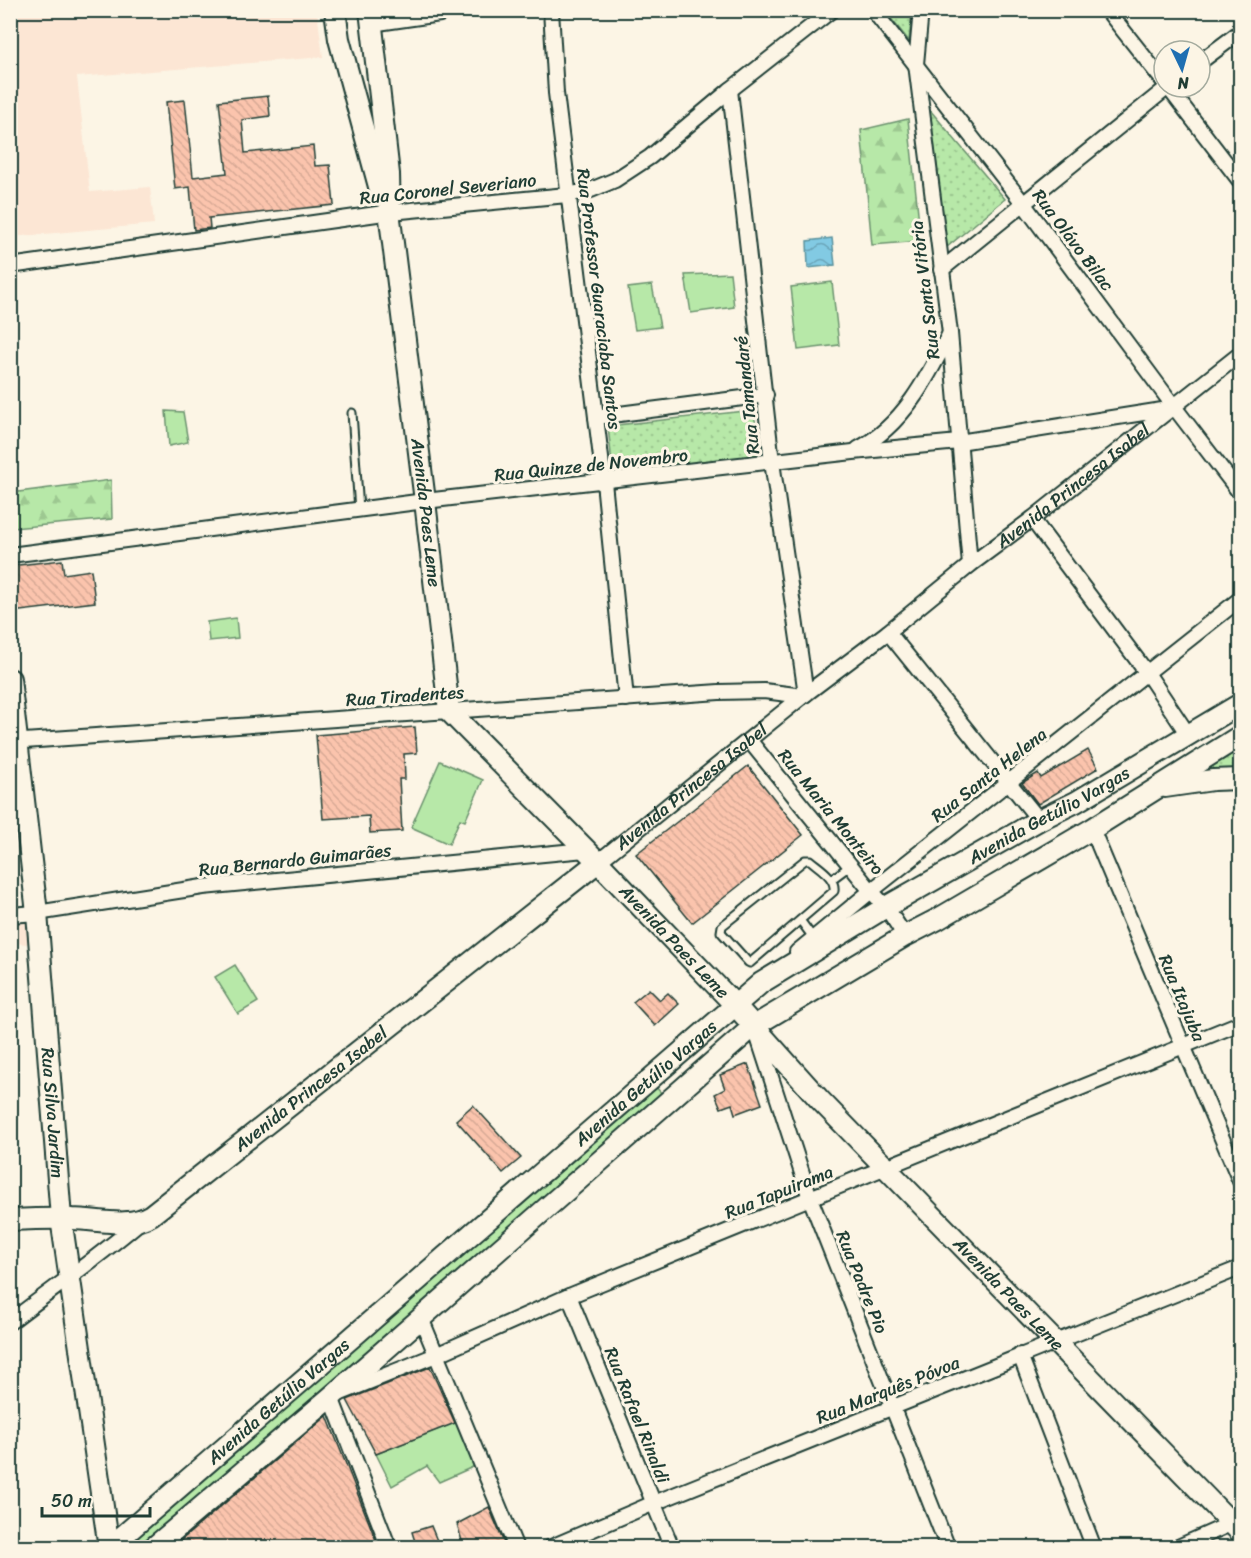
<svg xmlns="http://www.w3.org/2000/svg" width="1251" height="1558" font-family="Sriracha,sans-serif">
	<defs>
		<pattern id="forest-firs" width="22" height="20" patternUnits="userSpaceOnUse" patternTransform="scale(1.5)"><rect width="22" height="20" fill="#b7e8a8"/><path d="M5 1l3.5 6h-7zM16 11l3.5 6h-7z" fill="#9dc891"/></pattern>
		<pattern id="park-dots" width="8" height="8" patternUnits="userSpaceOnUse" patternTransform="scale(1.5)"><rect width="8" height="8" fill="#b7e8a8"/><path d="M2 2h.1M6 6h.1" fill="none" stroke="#9dc891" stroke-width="1.8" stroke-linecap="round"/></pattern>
		<pattern id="water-waves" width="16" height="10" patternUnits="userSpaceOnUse" patternTransform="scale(1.5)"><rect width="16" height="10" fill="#82cae3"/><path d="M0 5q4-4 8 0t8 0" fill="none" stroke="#6aa5b9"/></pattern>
		<pattern id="building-back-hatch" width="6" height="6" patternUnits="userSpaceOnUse" patternTransform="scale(1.5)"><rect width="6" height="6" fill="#fbc4ad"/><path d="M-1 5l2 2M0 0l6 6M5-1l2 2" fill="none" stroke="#d7a995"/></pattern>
	</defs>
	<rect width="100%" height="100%" fill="#fcf5e5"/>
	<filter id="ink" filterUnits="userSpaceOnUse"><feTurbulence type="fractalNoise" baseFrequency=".0167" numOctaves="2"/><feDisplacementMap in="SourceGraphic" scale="12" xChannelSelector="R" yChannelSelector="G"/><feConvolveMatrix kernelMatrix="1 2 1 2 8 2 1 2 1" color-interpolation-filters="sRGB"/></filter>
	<g filter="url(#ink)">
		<path fill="#fce6d4" d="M11,10L317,11L323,57L77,77L90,192L150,187L154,224L11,237Z
			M33,915L34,935L27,936L28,944L11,943V916Z"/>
		<path fill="#b7e8a8" stroke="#6b926e" stroke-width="1.5" d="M730,273L734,307L691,313L685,275Z
			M832,282L839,345L798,350L791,287Z
			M652,285L660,327L635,330L628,288Z
			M166,411L183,412L188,442L169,446Z
			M236,618L238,638L209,641L207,622Z
			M440,761L483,780L465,821L460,819L449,844L411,827Z
			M235,965L258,1002L238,1014L215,977Z
			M654,1085L663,1095L140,1547L117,1548Z
			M456,1422L475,1466L439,1482L427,1466L392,1486L376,1454Z"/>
		<path fill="url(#forest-firs)" stroke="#6b926e" stroke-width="1.5" d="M908,119L921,241L872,245L861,130Z
			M111,480L112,519L13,528L11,493Z"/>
		<path fill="url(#park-dots)" stroke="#6b926e" stroke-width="1.5" d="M885,11H912L909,41Z
			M930,110L1005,199L947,247Z
			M754,410L759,457L613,473L608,426Z
			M1240,736V779L1157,788Z"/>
		<path fill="url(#water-waves)" stroke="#5a929d" stroke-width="1.5" d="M832,238L835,265L808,268L807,241Z"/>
		<path fill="url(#building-back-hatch)" stroke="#1f3d34" stroke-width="1.5" d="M268,96L270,116L242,120L245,153L313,146L315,166L330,165L334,205L209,218L210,228L194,230L190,187L175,189L166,102L185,100L193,177L227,173L219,101Z
			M62,560L64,574L91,570L95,602L12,612L10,566Z
			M415,727L417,753L404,754L405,779H399L402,831L370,833L369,816L323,819L316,735Z
			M1088,750L1098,768L1038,804L1022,783L1038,773L1041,778Z
			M748,766L803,835L692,923L636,854Z
			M649,989L660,1000L668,993L679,1004L655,1026L633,1002Z
			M748,1064L762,1104L735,1114L732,1104L721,1108L715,1094L725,1089L720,1075Z
			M473,1105L521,1158L503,1173L456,1120Z
			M430,1367L455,1423L376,1454L347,1400Z
			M327,1416L379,1548H172Z
			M489,1507L506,1548H464L457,1524Z
			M431,1526L440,1548H417L412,1532Z"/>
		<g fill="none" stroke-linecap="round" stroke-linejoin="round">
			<g stroke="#1f3d34" stroke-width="11">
				<path id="lane" d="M352,413L359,510
					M805,860H810C819,868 836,877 834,891L750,963L748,962L721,932L722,926Z
					M832,879L851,865
					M800,920L814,939"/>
			</g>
			<g stroke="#1f3d34" stroke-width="18">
				<g id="street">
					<path d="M551,10L556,93L604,482L626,699"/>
					<path d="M873,10L1023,203L1175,408L1240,493"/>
					<path d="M921,10L916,64L950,333L970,565"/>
					<path d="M1107,10L1164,82"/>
					<path d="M371,24L440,14L445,10"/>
					<path d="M1200,62L1240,32"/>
					<path d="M1168,87L1240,181"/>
					<path d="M730,90L772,462L806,694"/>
					<path d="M10,266L391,212L567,195L591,190L615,180L650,157L730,90L832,10"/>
					<path d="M941,270L1168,87"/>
					<path d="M596,417L766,395"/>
					<path d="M858,449C903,425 927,379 949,335"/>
					<path d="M1032,519L1147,673L1189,736"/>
					<path d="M10,555L425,501L853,452L959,442L1175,408"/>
					<path d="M888,632L1039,820"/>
					<path d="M749,740L871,891L886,907L905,936"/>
					<path d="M10,742L719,692L764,691L803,696"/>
					<path d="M1092,829L1240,1181"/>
					<path id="s1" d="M598,862L803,696L888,632L970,565L1032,519L1240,354"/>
					<path d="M10,915L37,913L203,887L585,850"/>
					<path d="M797,952L871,891L1240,599"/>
					<path d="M757,1034L810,1198L948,1548"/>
					<path d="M569,1296L672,1548"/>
					<path d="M421,1318L516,1548"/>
					<path d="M10,1322C54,1288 100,1256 142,1220"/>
					<path d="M1020,1355L1094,1548"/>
					<path d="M389,1548L331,1397L436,1355L569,1296L1240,1023"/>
					<path d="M549,1548L654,1503L1240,1268"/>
					<path d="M1176,1548L1239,1520"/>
				</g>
			</g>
			<g stroke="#1f3d34" stroke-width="24">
				<g id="secondary">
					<path d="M335,10L339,39L381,194"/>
					<path id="s2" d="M370,10L389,174L390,219L425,501L449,711L598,862L734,1004L819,1099L1240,1532"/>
					<path id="s3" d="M10,679L37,913L61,1218L109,1548"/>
					<path d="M1165,787L1213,780L1240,779"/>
					<path id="s4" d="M10,1220C31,1219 52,1218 72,1219C98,1219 128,1229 151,1215L598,862"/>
					<path id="s5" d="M109,1548L761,983L886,907L1039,820L1076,802L1240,704"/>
					<path d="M153,1548L331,1397L754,1026L905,936L938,919L1092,829L1240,736"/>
				</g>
			</g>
			<use href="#lane" stroke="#fcf5e5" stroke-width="7"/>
			<use href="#street" stroke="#fcf5e5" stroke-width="14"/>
			<use href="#secondary" stroke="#fcf5e5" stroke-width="20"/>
		</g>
	</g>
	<g text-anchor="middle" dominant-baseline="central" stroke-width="6" stroke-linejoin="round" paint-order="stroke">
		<g font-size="18" fill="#1f3d34" stroke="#fcf5e5">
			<text transform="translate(448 189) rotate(-6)">Rua Coronel Severiano</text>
			<text transform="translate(1073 240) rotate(53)">Rua Olávo Bilac</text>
			<text transform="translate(925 290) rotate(-97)">Rua Santa Vitória</text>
			<text transform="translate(599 299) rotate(83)">Rua Professor Guaraciaba Santos</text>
			<text transform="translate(747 395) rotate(-96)">Rua Tamandaré</text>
			<text transform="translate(591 465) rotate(-6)">Rua Quinze de Novembro</text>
			<text stroke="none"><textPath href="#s1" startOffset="606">Avenida Princesa Isabel</textPath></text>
			<text stroke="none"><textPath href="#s2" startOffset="506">Avenida Paes Leme</textPath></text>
			<text transform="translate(405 696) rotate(-4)">Rua Tiradentes</text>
			<text transform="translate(989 775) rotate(-38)">Rua Santa Helena</text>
			<text stroke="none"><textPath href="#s1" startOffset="120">Avenida Princesa Isabel</textPath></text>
			<text transform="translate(831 812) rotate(51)">Rua Maria Monteiro</text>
			<text stroke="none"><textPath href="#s5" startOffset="1196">Avenida Getúlio Vargas</textPath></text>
			<text transform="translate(295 860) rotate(-6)">Rua Bernardo Guimarães</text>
			<text stroke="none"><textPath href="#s2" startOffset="1028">Avenida Paes Leme</textPath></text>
			<text transform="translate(1182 998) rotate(67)">Rua Itajuba</text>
			<text stroke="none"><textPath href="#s5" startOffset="710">Avenida Getúlio Vargas</textPath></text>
			<text stroke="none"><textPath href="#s4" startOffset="346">Avenida Princesa Isabel</textPath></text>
			<text stroke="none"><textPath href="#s3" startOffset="436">Rua Silva Jardim</textPath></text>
			<text transform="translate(779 1192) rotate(-22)">Rua Tapuirama</text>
			<text transform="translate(862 1282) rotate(68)">Rua Padre Pio</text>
			<text stroke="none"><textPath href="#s2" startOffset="1514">Avenida Paes Leme</textPath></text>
			<text transform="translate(888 1390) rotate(-22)">Rua Marquês Póvoa</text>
			<text stroke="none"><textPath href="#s5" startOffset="224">Avenida Getúlio Vargas</textPath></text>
			<text transform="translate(637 1415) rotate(68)">Rua Rafael Rinaldi</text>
		</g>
	</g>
	<rect width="1251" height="1558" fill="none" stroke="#fcf5e5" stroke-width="36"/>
	<rect x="18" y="18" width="1215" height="1522" fill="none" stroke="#1f3d34" stroke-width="2" filter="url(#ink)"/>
	<g transform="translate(1182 69) rotate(175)"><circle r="28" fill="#fcf5e5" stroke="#a4ab9e" stroke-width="1.5"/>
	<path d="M0-4.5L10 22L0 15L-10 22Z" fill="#1f6fb2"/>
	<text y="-9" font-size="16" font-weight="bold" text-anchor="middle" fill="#1f3d34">N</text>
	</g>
	<path d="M42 1507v9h108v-9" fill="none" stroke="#1f3d34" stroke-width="3"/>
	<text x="51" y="1507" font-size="18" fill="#1f3d34" stroke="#fcf5e5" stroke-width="4.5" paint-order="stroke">50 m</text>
</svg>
